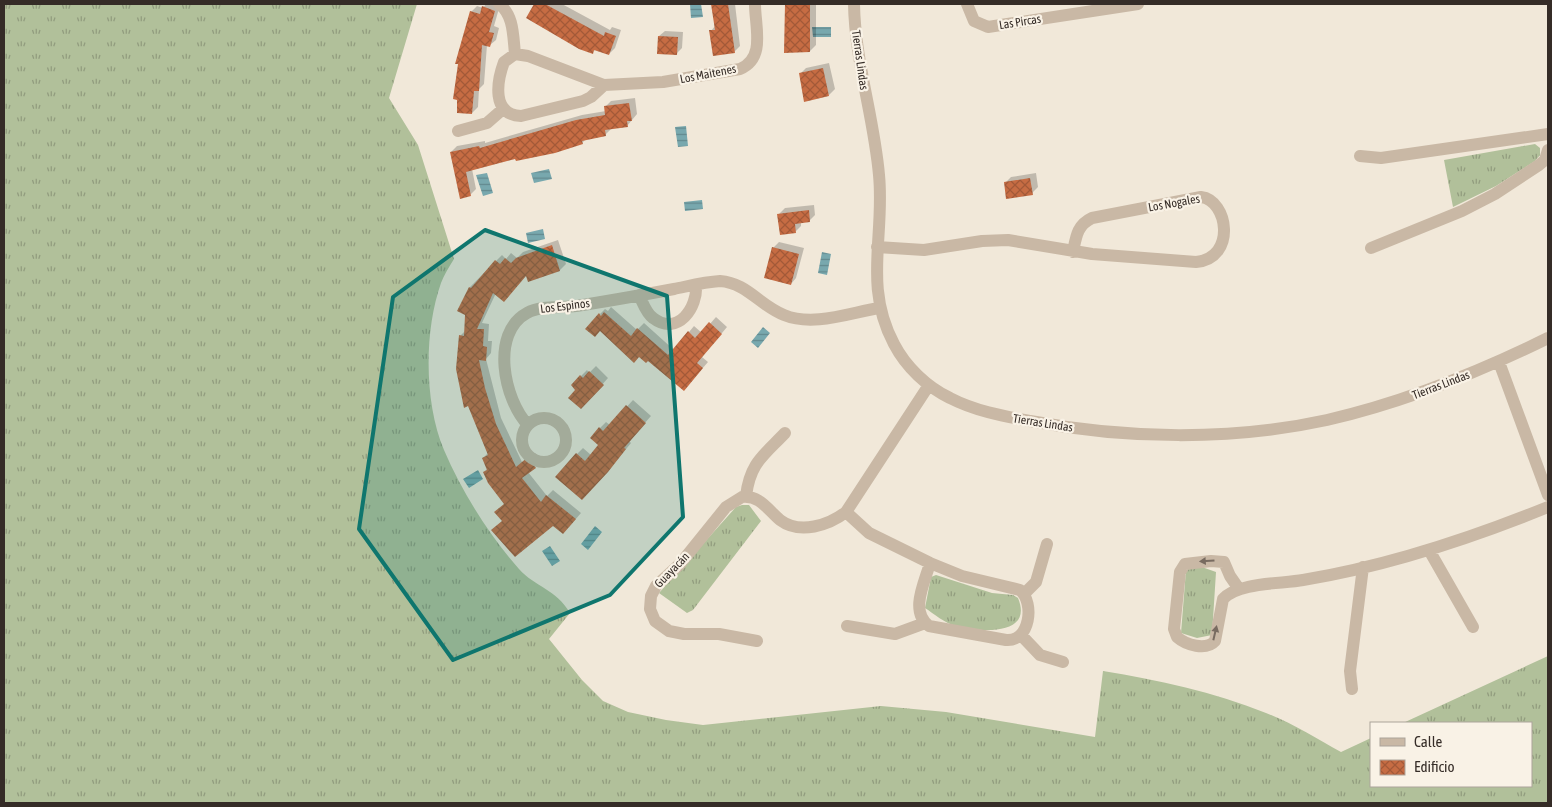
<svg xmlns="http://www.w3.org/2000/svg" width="1552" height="807" font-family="'Asap Condensed',sans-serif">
	<defs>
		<pattern id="grass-tufts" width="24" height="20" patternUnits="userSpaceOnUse" patternTransform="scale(1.25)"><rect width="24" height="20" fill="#b1c09a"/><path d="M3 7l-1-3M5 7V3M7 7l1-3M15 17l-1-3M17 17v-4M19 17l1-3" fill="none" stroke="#919c7e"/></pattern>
		<pattern id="water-rules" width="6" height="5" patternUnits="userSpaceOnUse" patternTransform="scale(1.25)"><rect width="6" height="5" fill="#78a8ae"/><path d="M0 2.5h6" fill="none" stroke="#63898e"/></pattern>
		<pattern id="building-cross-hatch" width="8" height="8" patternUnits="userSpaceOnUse" patternTransform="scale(1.25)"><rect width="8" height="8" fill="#c66c43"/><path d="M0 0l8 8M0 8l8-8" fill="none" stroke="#a25938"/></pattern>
	</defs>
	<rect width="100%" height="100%" fill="#f1e8d9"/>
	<path fill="url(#grass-tufts)" d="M4,4H417L389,98L418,145L454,259C449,267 444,275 441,283C424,331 424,403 444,450C462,492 489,535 519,569C535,587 556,589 570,613L549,639L582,680L603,701L628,712L666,720L703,725L881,706L946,712L1095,737L1103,671C1159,680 1213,692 1266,713C1292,723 1317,739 1341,752L1371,738V786H1531V723H1403L1548,656V803H4Z
		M1535,144L1540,148V155L1535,161L1496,186L1453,207L1444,160Z
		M742,505H749L761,521L693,610L687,613L659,593L736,507Z
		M1199,566L1216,572L1212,635L1197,638L1181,633L1186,570Z
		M936,575L992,593L1013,595L1018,598C1034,637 979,632 955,626C945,623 934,614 925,608L931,577Z"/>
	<path fill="url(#water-rules)" d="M690,4H701L703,17L691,18Z
		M812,27H831V37H813Z
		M686,126L688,146L678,147L675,127Z
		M549,169L552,179L534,183L531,173Z
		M487,173L493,193L483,196L476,175Z
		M702,200L703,209L685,211L684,202Z
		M543,229L545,239L528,243L526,233Z
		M822,252L831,254L827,275L818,273Z
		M763,327L770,333L758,348L751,342Z
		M478,470L483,479L469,488L463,479Z
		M595,526L602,532L588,550L581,544Z
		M550,546L560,561L552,566L542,551Z"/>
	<path fill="#0003" d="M486,4L500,5L494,26L499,28L496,40L490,45H487L484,84L479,89L478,107L472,113L471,12L477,6L483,8Z
		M535,4H562L610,30L612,27L621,30L615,48L609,54L596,49L593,52L528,18Z
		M712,4H735L740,46L734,52L711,31L715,26Z
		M786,4H816V45L810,51H786Z
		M665,31L683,32L682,48L676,54L659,36Z
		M829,63L835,89L829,95L800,74L806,68Z
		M635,98L637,114L627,126L611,129L605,135L587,138L582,143L472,169L476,189L470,195L451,152L457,146L485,141V143L582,115L606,111L605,107L611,101Z
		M1036,173L1038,187L1032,193L1005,183L1011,177Z
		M814,205L815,215L809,221L801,222V226L795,232L779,214L785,208Z
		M558,240L566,264L560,270L529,280L527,275L496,293L482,323L489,324L488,341H492L491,353L486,359L501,418L522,462L535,453L541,461L528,472L547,496L553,490L581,513L569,527L503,521L505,503L484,472L488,468L483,458L488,453L460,336L465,331L470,287L502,255L506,259L511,253L517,258L523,252Z
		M779,242L804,248L796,278L791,284L773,248Z
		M611,307L637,330L644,323L674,350L694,326L702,333L716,317L727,327L702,357L708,362L684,390L648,360L640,356L634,361L600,314L605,309L608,311Z
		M596,366L608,378L587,402L572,385L587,370L589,373Z
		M633,400L651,416L629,441L631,443L618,459L588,492L577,454L583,448L591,455L600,444V428L606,422L610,425Z"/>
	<path fill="url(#building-cross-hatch)" d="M534,4H545L604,36L605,32L616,36L609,55L594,50L593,54L579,49L526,18Z
		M711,4H728L735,53L713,56L709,30H715Z
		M785,4H810V52L784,53Z
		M482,6L495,11L489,32L494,33L490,47L482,45L479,91H474L472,114L457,113V100L453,99L458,64H455L470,11L480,14Z
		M658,36L678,37L677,55L657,54Z
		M823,68L829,96L804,102L799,73Z
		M629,103L632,121H627L628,127L605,130L606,136L582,141L583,144L555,153L516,161L515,159L466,172L471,196L460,199L450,152L479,146L480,148L576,120L605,115L604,106Z
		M1030,178L1033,195L1006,199L1004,182Z
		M809,210L810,222L795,224L796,233L780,235L777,214Z
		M552,245L560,271L528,282L526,276L504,302L493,293L477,329H484L483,346L487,347L486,361L479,360L485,388L496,424L516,467L528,457L536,468L522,478L541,502L546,495L576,519L563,534L553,526L515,557L491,530L502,521L494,512L504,504L488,483L483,472L487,470L482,458L488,455L468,406L464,408L456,369L459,335L464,336L465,315L457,311L469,287L471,288L495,260L500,264L505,258L511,263L516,258Z
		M772,247L799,254L791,285L764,278Z
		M604,312L631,336L637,328L668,355L688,331L695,338L709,322L722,334L697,363L703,368L684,391L648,361L646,363L639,357L634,363L600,331L595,337L585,329L599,313L601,316Z
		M589,371L604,385L581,409L568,398L575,390L571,385L580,375L583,378Z
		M626,405L646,423L624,448L626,449L608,472L582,500L555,477L576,453L585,461L598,445L590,438L599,427L603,431Z"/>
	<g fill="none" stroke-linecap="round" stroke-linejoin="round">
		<path stroke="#c9b8a5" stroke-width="12" d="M499,4C514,15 513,36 515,54
			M854,4C855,62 874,117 879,175C885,236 863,286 894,344C906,367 927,387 950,398C975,411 1003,416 1030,421C1126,439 1231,441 1327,420C1405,402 1477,373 1548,338
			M967,4L974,21L988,27L1138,4
			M604,85L591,97L583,101L521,116C491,115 497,81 504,62L515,54L528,56L604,85L663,82L740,69C766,58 755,27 755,4
			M458,131L487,123L503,109
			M1360,156L1381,158L1548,134
			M877,247L924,250L982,241L1008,240L1092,254L1196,262C1237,258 1228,200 1201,197L1092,218C1077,225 1076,237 1073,252
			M1371,248L1462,211L1495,194L1539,165L1545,160L1548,150
			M639,295C643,303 646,313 653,318C678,337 698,307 696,285
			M1499,362L1548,495
			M522 440a22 22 0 1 1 44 0a22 22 0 1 1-44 0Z
			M528,425C504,400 490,333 527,313C541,305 561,308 576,306C609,301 642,295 674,289C689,286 704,282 720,281C747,283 759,305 784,315C813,327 849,313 879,308
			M746,496C750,463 763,456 785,433
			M846,512L869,533L930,563L962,576L1020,590C1035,603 1030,642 1006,640L929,626C909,611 925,582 930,563
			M1429,550L1473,627
			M1239,589L1230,576L1224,562L1211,561L1185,564L1180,572L1174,629L1177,637C1186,645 1206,651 1215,641L1223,599C1238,582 1282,584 1303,580C1388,566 1469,539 1548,507
			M1024,594L1036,582L1047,544
			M847,626L895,634L925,623
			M1021,635L1040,655L1063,662
			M757,641L719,634H684L669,631L655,621L650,609L651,596L656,586L680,564L726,507L742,497C760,495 768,510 780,520C800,535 829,525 846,512L929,385
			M1352,689L1350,671L1363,567"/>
	</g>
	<defs><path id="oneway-solid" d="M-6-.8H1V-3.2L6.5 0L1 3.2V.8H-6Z" transform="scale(1.25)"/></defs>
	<g fill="#786b60">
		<use href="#oneway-solid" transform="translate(1207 561) rotate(176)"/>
		<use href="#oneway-solid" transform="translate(1215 633) rotate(-77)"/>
	</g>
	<path fill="#0f766e" fill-opacity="0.2" stroke="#0f766e" stroke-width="4" stroke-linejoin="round" d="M485,230L667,296L683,517L610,595L453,660L359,529L393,297Z"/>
	<g text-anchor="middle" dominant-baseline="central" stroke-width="4.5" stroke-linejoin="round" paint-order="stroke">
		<g font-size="12" fill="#352c27" stroke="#f9f2e6">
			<text transform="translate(1020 22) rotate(-9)">Las Pircas</text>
			<text transform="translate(860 60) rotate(82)">Tierras Lindas</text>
			<text transform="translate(708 74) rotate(-11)">Los Maitenes</text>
			<text transform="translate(1174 203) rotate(-10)">Los Nogales</text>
			<text transform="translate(565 306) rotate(-7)">Los Espinos</text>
			<text transform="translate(1441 385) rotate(-21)">Tierras Lindas</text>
			<text transform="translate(1043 423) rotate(9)">Tierras Lindas</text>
			<text transform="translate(672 570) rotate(-46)">Guayacán</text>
		</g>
	</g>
	<rect width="1552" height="807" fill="none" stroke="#352c27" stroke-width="10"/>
	<rect x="1370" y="722" width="162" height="65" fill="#f9f2e6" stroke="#aba39a"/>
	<rect x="1380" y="738" width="25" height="8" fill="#c9b8a5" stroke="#aba39a"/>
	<text x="1414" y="747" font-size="15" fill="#352c27">Calle</text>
	<rect x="1380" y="760" width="25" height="15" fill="url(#building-cross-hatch)" stroke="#aba39a"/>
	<text x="1414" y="772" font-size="15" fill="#352c27">Edificio</text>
</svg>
